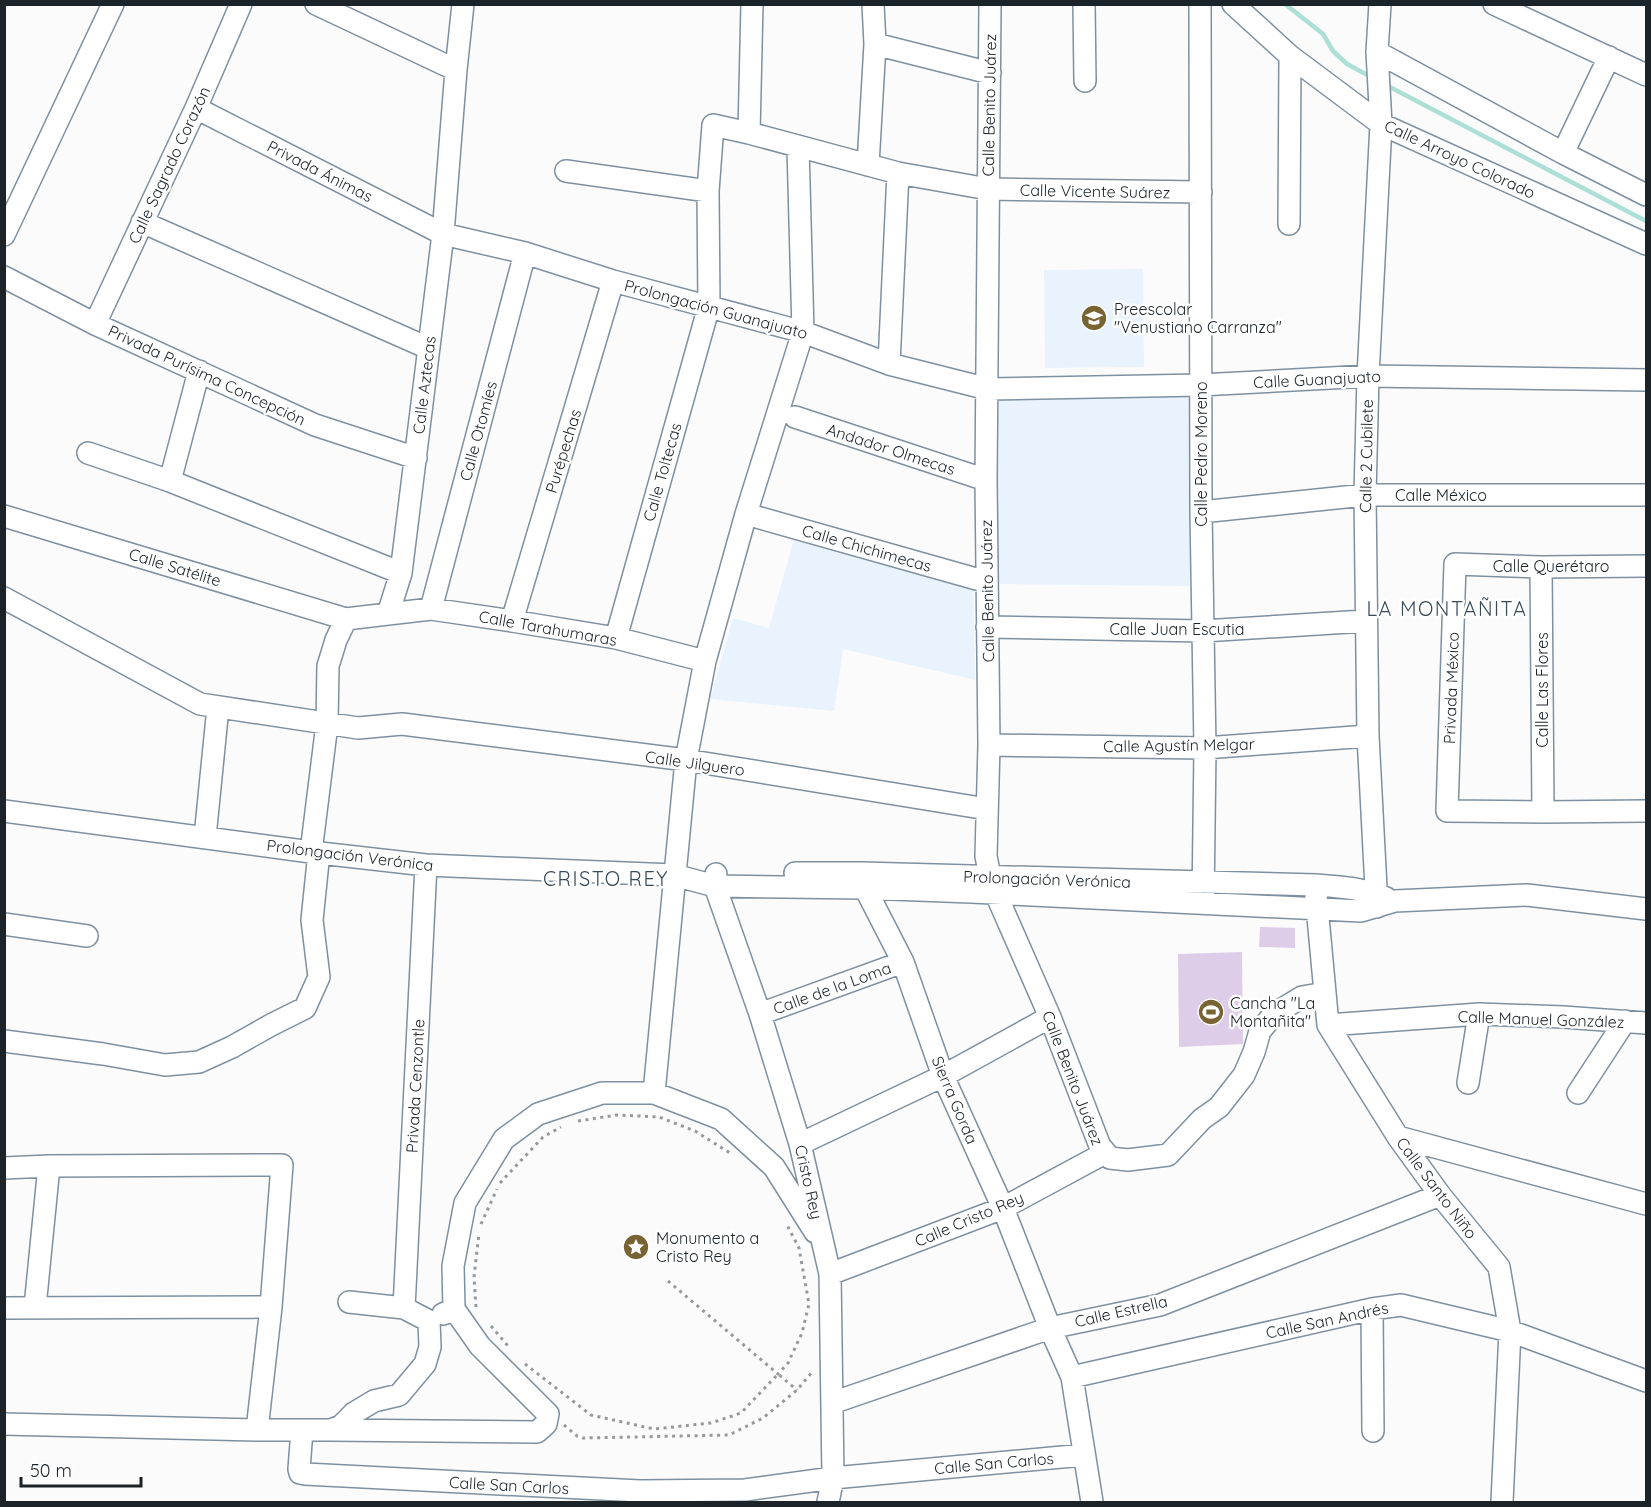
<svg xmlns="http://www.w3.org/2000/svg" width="1651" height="1507" font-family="Quicksand,sans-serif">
	<rect width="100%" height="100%" fill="#fbfbfb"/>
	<path fill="#e9f3fd" d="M1143,269L1144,367L1045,368L1044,270Z
		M1191,392L1190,586L996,584L998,396Z
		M796,532L973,582L975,680L843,649L834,711L710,699L733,618L769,628Z"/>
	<path fill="#ddcde9" d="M1260,927L1295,928V948L1259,947Z
		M1242,952L1243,1044L1179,1047L1178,954Z"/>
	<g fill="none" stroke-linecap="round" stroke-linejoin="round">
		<path stroke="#acdfd6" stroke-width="4.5" d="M1285,4L1323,34L1333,51L1347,64L1373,78
			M1386,85L1646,221"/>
		<g stroke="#7e90a0" stroke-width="24">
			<path id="minor" d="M316,4L456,70
				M1084,4L1085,81
				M1200,4L1201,512L1205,748L1203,903
				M1233,4L1290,56L1381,124L1646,244
				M1494,4L1646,75
				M875,44L990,73
				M1377,52L1563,153L1646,195
				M196,108L443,234L525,253L613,281L803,332L889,364L988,389L1200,385L1368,376L1646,380
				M749,133L752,4
				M1563,153L1609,57
				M868,165L875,44L873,4
				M566,171L708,191
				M142,222L428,348
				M1289,224L1290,56
				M4,235L113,4
				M4,277L95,324L315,425L416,458
				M95,324L196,108L241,4
				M889,364L898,173
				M795,417L986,480
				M88,453L170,481L401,573
				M170,481L199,371
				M1201,512L1365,495H1646
				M746,514L987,582
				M4,516L346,619L388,614L401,573L443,234L456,70L463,4
				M1646,566L1541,567L1455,564L1447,811L1543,812L1646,811
				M1541,567L1543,812
				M4,598L200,704L358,728L402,724L686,760L987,809
				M431,609L525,253
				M388,614L431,609L512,621L616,638L705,661
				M512,621L613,281
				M987,627L1203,631L1365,621
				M616,638L709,306L708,191L713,125L749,133L898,173L988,189L1201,192
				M989,745L1205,748L1368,736
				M4,811L311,852L426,865L674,875L715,886L865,888L971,892L1361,911L1395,901L1527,895L1646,909
				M205,837L218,707
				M311,852L327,724L328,666L336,640L346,619
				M795,873H861L1316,885C1343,887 1361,888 1386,898
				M716,874L715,886L760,1014L800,1144L830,1274L833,1478L828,1502
				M863,879L865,888L903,962L943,1076L1003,1208L1050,1328L1072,1377L1092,1502
				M1316,896L1328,1025L1398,1137L1440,1195L1499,1267L1510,1331L1502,1502
				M1377,907L1368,736L1365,495L1368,376L1381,124L1377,52L1380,4
				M4,924L87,936
				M760,1014L903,962
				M1328,1025L1479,1014L1563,1017L1646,1023
				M4,1041L103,1054L165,1065L199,1062L232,1047L271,1025L305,1008L319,977L312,920L319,852
				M1468,1083L1479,1014
				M654,1093L686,760L705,661L746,514L803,332L798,147
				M1578,1093L1625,1021
				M1398,1137L1646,1204
				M800,1144L943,1076L1050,1017
				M1100,1146L1110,1158L1128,1160L1168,1155L1202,1119L1219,1107L1244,1075L1254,1052L1260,1031L1274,1014L1302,997L1325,993
				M4,1168L49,1166L282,1165L271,1307L257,1430
				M830,1274L1003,1208L1103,1154L1050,1017L996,894L990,877L986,856L989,745L986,480L990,4
				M35,1307L49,1166
				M4,1308L271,1307
				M404,1308L426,865
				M454,1309L453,1266L465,1203L504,1139L538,1114L602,1093H654L721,1119L774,1167L815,1232
				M1372,1309L1373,1431
				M1072,1377L1372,1309L1401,1305L1510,1331L1646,1381
				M832,1403L1050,1328L1160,1305L1440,1195
				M4,1424L257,1430H331L341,1426L354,1413L374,1401L399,1395L425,1364L430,1347L429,1321L404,1308L349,1302
				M302,1430L299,1469L300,1473L305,1474L640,1491L745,1490L833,1478L1084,1455
				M331,1430L537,1432L546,1424L548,1414L480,1346L454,1309L443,1314"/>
		</g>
		<path stroke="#96999c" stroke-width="3" stroke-dasharray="3 4.5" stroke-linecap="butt" d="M578,1121L617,1115L659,1117L695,1131L730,1153
			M500,1183L543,1137L561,1127
			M481,1224L497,1189
			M668,1281L778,1374L788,1363L802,1333L809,1304L799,1248L787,1225
			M476,1307L474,1277L479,1233
			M491,1326L508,1346
			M525,1364L591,1415L654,1429L711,1423L741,1413L778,1374L797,1390
			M564,1425L577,1436L583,1438L729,1435L763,1418L797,1390L813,1371"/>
		<use href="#minor" stroke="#fff" stroke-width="21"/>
	</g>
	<defs>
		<g id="school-disc" transform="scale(1.35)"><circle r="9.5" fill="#786332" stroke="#fff"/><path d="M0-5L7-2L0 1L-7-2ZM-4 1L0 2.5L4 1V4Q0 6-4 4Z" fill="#fff"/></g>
		<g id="stadium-disc" transform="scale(1.35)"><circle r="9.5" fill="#786332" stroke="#fff"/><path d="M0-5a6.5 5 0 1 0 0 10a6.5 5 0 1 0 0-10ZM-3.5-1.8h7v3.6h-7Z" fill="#fff"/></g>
		<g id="sight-disc" transform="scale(1.35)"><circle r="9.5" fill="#786332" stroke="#fff"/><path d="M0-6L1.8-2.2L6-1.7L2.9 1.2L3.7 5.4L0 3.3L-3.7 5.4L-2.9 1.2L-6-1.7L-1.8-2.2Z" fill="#fff"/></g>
	</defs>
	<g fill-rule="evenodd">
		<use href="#school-disc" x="1094" y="318"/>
		<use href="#stadium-disc" x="1211" y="1012"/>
		<use href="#sight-disc" x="636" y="1247"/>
	</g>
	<g text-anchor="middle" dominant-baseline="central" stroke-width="5" stroke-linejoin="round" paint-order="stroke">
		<g font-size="16" fill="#1c2329" stroke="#fff">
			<text transform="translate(989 105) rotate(-89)">Calle Benito Juárez</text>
			<text transform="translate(1460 159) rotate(25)">Calle Arroyo Colorado</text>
			<text transform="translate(169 165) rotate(-65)">Calle Sagrado Corazón</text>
			<text transform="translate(320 171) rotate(27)">Privada Ánimas</text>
			<text transform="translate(1095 191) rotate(1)">Calle Vicente Suárez</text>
			<text transform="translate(716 309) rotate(15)">Prolongación Guanajuato</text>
			<text transform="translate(207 375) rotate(25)">Privada Purísima Concepción</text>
			<text transform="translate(1317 379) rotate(-3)">Calle Guanajuato</text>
			<text transform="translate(424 385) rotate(-83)">Calle Aztecas</text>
			<text transform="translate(478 431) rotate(-75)">Calle Otomíes</text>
			<text transform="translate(891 449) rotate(18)">Andador Olmecas</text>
			<text transform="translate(563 451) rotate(-73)">Purépechas</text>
			<text transform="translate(1201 454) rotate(-90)">Calle Pedro Moreno</text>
			<text transform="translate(1366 456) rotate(-89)">Calle 2 Cubilete</text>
			<text transform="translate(662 472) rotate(-74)">Calle Toltecas</text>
			<text x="1441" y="495">Calle México</text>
			<text transform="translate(867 548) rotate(16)">Calle Chichimecas</text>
			<text x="1551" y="566">Calle Querétaro</text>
			<text transform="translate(175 567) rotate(17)">Calle Satélite</text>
			<text transform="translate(987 591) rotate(-91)">Calle Benito Juárez</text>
			<text transform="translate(548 628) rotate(10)">Calle Tarahumaras</text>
			<text x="1177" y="629">Calle Juan Escutia</text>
			<text transform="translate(1451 688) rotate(-88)">Privada México</text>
			<text transform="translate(1542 690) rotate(-90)">Calle Las Flores</text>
			<text transform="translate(1179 745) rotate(-1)">Calle Agustín Melgar</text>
			<text transform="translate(695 763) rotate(8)">Calle Jilguero</text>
			<text transform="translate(350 855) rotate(7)">Prolongación Verónica</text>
			<text transform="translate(1047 879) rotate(2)">Prolongación Verónica</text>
			<text transform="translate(832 988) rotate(-20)">Calle de la Loma</text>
			<text transform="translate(1541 1019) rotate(2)">Calle Manuel González</text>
			<text transform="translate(1073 1078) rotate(69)">Calle Benito Juárez</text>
			<text transform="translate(415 1086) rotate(-87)">Privada Cenzontle</text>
			<text transform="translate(955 1100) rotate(67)">Sierra Gorda</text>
			<text transform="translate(809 1182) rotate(77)">Cristo Rey</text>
			<text transform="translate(1437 1188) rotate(53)">Calle Santo Niño</text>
			<text transform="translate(969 1219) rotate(-23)">Calle Cristo Rey</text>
			<text transform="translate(1121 1311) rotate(-13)">Calle Estrella</text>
			<text transform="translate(1327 1320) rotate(-12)">Calle San Andrés</text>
			<text transform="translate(994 1463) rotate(-5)">Calle San Carlos</text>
			<text transform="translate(509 1485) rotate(3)">Calle San Carlos</text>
		</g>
		<g font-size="16" fill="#1c2329" stroke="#fff" text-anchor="start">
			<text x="1114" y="309">Preescolar<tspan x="1114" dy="18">"Venustiano Carranza"</tspan></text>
			<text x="1230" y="1003">Cancha "La<tspan x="1230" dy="18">Montañita"</tspan></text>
			<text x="656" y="1238">Monumento a<tspan x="656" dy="18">Cristo Rey</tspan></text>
		</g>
		<g font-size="20" letter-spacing="1.5" fill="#3a4a58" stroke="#fff">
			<text x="1447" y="608">LA MONTAÑITA</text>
			<text x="606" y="878">CRISTO REY</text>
		</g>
	</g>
	<rect width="1651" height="1507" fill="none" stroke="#1c2329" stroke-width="12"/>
	<path d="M21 1477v9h120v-9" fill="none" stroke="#1c2329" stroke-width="3"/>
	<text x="30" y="1477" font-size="18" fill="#1c2329" stroke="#ffffff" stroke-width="4.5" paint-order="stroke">50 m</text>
</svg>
